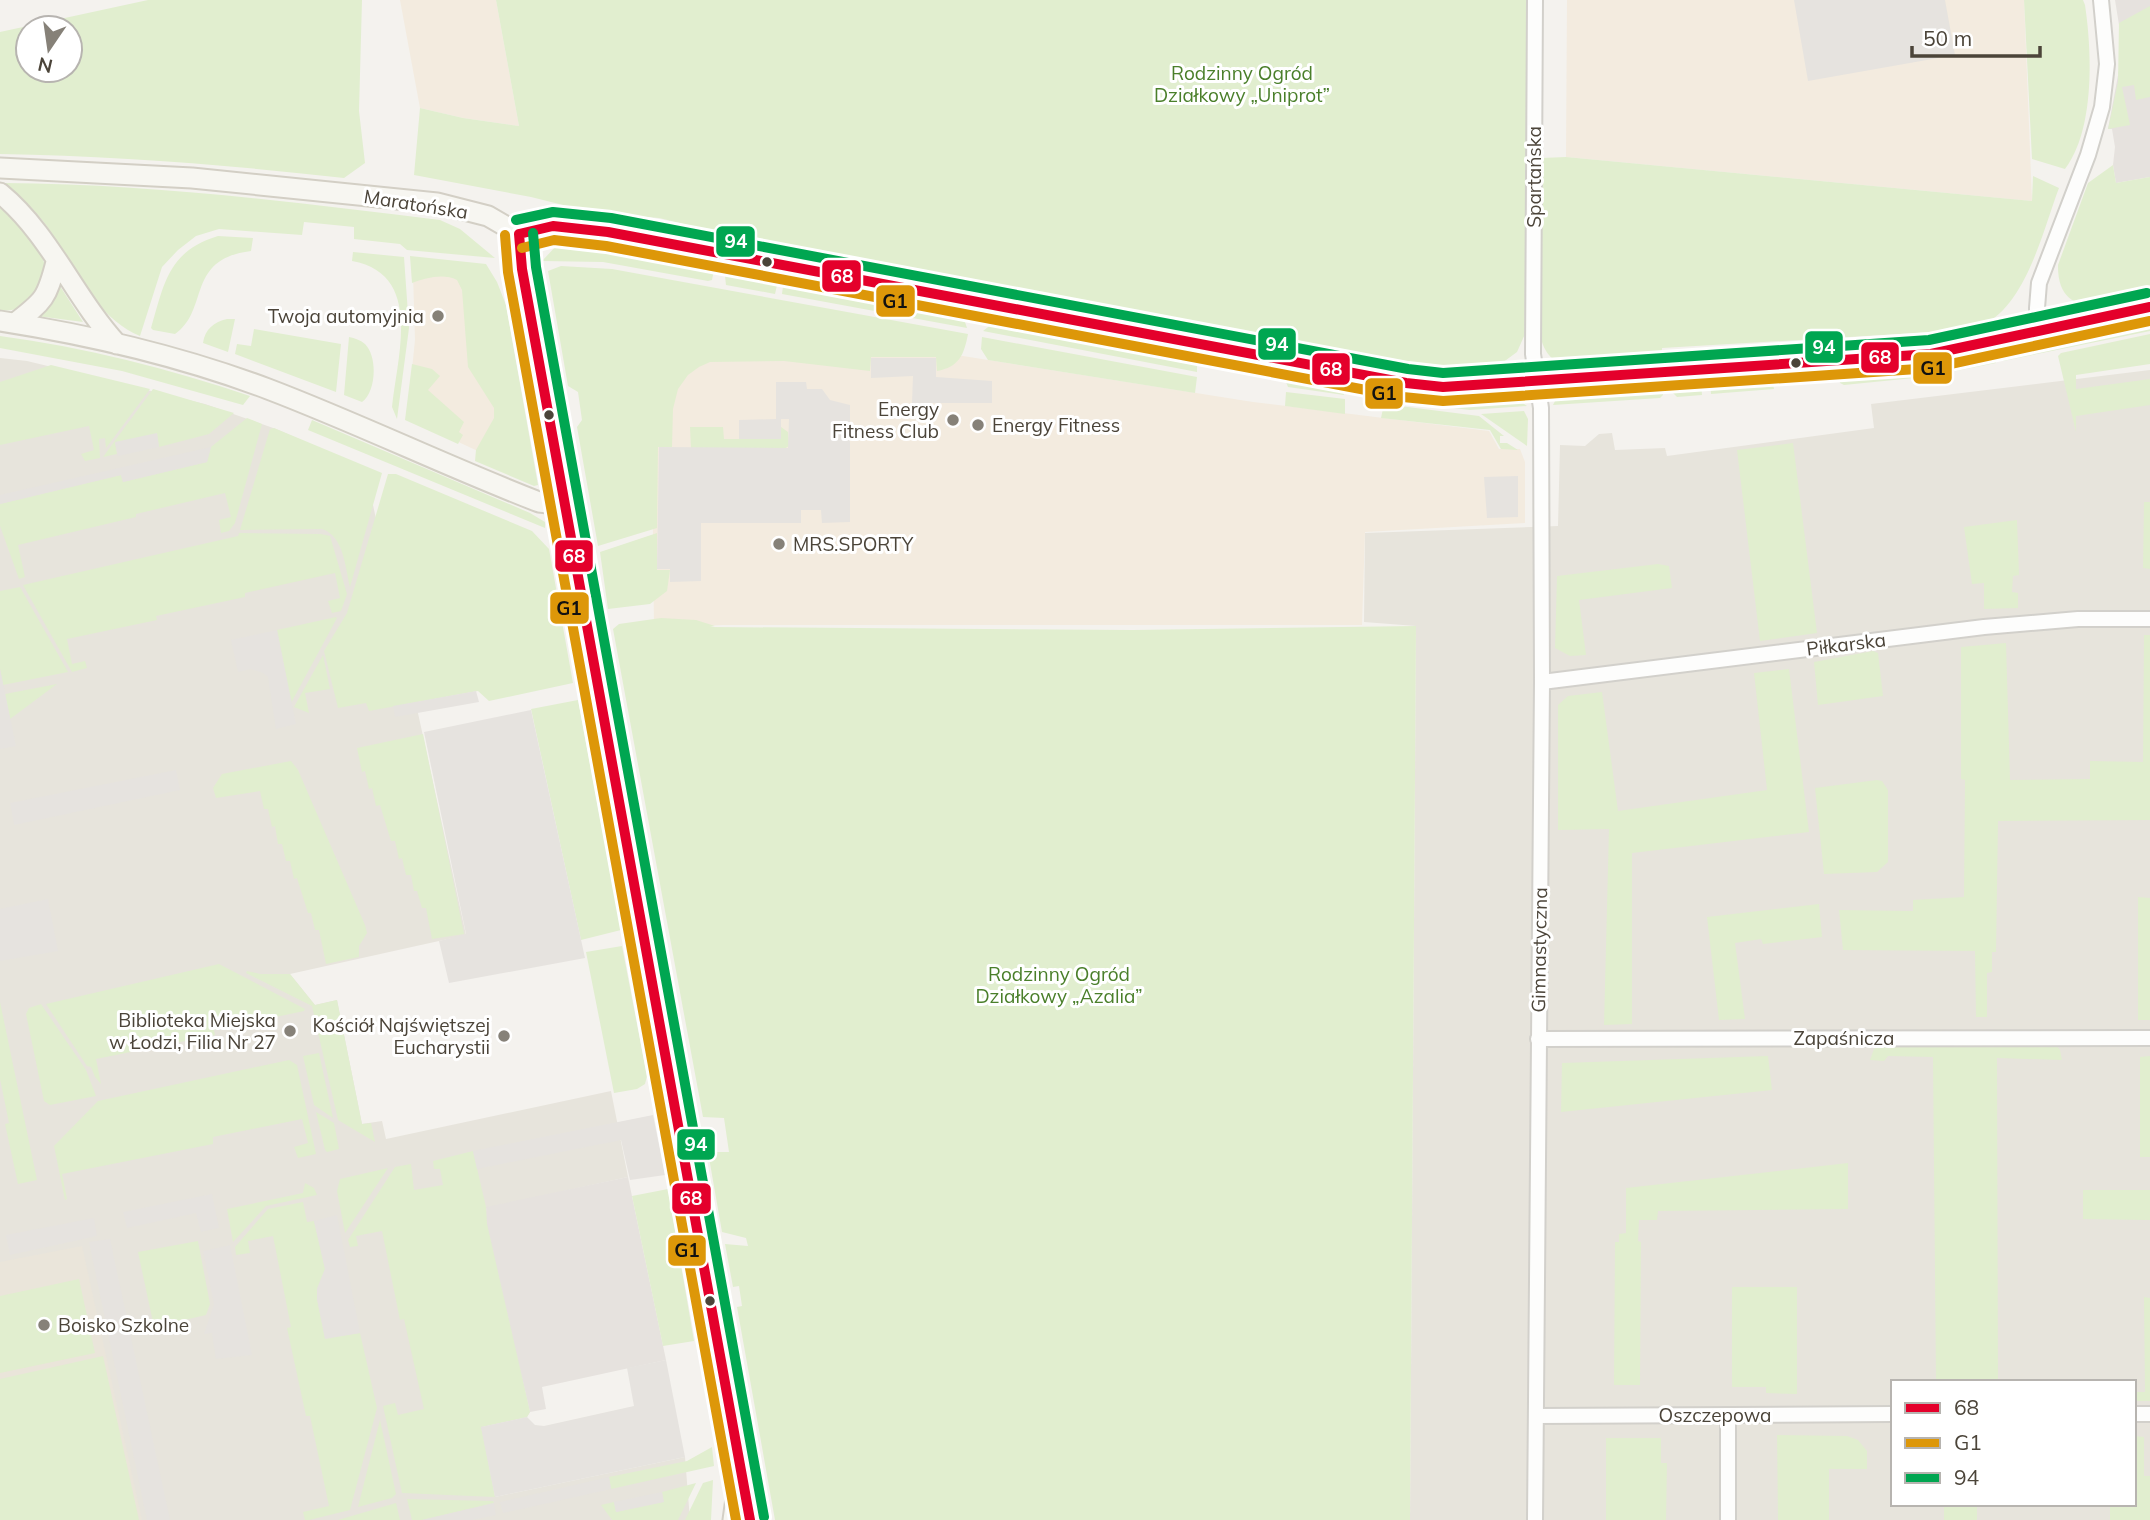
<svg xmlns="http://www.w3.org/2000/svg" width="2150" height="1520" font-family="Mulish,sans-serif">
	<rect width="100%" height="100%" fill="#f4f2ee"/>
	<path fill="#e7e4dc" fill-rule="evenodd" d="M0,358L27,361L205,404L276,429L365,468L466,935L290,974L315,1005L337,1000L362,1124L382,1121L386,1139L611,1091L628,1177L486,1208L530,1412L527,1417L482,1427L495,1497L685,1457L690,1520H0Z
		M2150,370V1520H1410L1416,626L1364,622L1365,533L1558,526L1560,445L1585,446L1599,434L1612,433L1615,450L1665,448L1667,456L1874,428L1871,404ZM1893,1382H2134V1504H1893Z"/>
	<path fill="#f3ebdf" d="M400,0H496L519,126L463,118L420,108Z
		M1567,0H2024L2032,201L1566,157Z
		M413,274L463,275L500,417L482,453L407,418L415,340Z
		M882,347L963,356L1253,402L1489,431L1499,449H1520L1525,462V523L1365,532L1362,625H723L654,628L652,445L675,383L703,360Z"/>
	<path fill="#e6e2de" d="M2115,0H2150V177L2116,183L2113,165L2115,147L2112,129H2108L2119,70L2120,31Z
		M628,1177L666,1360L542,1387L546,1409L530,1412L487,1224L486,1207Z"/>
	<path fill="#eae5da" d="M82,1246L142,1520H0V1262Z"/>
	<path fill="#e1eecf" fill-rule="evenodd" d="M148,0H362L359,111L365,163L344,178C230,165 115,156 0,154V32ZM28,28H70V70H28Z
		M496,0H1527L1526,316L1525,334L1517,352L1498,366L1480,373H1471L1338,357L1140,315L946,285L790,257L763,243L659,218L595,213L531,197L414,175L420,108L463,118L519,126Z
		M2024,0H2083L2085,5C2092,51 2095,130 2065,169L2032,159Z
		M2150,6V97L2136,100L2134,85L2122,87L2130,125L2108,129L2118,82L2119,23Z
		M1566,157L2032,201L2033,176L2059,188C2043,230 2027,303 1983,325C1970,331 1949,332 1935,335L1934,332L1662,348V361L1573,366C1555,364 1546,356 1541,339L1542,158Z
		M2113,165L2116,183L2150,177V296C2116,304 2057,324 2058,265L2088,183Z
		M4,183C150,184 295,202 440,220L460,229L495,258L407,250L400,244L354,239V227L304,222L302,235L219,229L196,236L178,250L162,267L140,336C93,316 75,265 46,225C34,209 20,196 4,183Z
		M0,208C15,220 52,258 46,279C44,285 37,291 33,296C23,307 15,312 0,310Z
		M218,236L253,238L251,251C185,259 210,310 175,334L153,330L151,328C164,284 168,251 218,236Z
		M577,239L715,265L712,280L708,281L603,262L542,261L557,245Z
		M353,252L404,257L409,328L397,419L392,407C397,356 424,274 352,261Z
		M410,256L486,264L497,282L506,305L538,485L534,486L475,461L476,450L494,418V408L468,367L462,290L457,280C443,273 426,278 412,283Z
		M561,266L612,269L968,334C964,355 959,367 937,371L936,357H871L870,371L784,361L710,362L699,367L688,375L678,389L673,409L672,447H658L657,528L598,546L577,427L582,420L578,392L568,386L548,271Z
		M725,276L777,285L775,294L726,285Z
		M784,278L948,308L963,316L967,328L782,294Z
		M58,283L83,322L37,316L51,304Z
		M547,315L561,393L556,396L541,316Z
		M227,319H235L228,352L203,343C205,329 214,322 227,319Z
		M1004,319L1197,356V372L983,331L997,320Z
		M2150,319V331L2003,361L2002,353Z
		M516,320H521L550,476L544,483Z
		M254,329L341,344L336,392L235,354L237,344L251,346Z
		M2150,334V364L2076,375V389L2150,379V405L2076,416V432L2058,356L2061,353Z
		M0,336C85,347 169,369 250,396L243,405L122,371L0,348Z
		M349,337C355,338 360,340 365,344C378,357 376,392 362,402L344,395Z
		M982,337L1197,377L1195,393L988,360L981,349Z
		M1922,337L1925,345L1898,348L1831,344Z
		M1768,346V348C1736,357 1705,358 1672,360L1675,351Z
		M1994,354L1996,363L1941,374L1937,372V364Z
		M412,364L432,369L440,376L428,390L464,422L459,432L463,435L458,444L405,420Z
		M51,365L150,389L106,448L105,438L99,439L100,458L85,461L81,454L94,450L89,426L0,445V382Z
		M1924,365L1926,372L1924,377L1844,385L1840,383L1839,379L1874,370Z
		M1297,374L1334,381L1342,387L1344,395L1288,387L1284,377Z
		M1710,380L1773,384L1774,389L1711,394Z
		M1701,381L1702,395L1677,397L1673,393V383Z
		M1662,383L1663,395L1660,398L1553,405L1557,397L1569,390Z
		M153,389L234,413L209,434L159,447L157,434L115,443L117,454L103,457Z
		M1389,389L1455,401L1515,398L1527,406L1470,410L1386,400Z
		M1286,392L1345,399V414L1285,406Z
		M1384,404L1479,416L1504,436H1500V443H1507L1518,450L1501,449L1490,430L1381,418Z
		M1524,411L1528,419L1527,446L1481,414Z
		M247,418L262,424L235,523L229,531L221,533L219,520L231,517L225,493L136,514V517L18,545L25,577L19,579L0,526V504L121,475L123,482L207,462L211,447Z
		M312,420L530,513L545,522V528L308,430Z
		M690,427H723L724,439H781V427L788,432L789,446L784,449H691Z
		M274,428L382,473L350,587C345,567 344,536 322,529L240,530L270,429Z
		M1793,443L1817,633L1760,641L1737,450Z
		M565,446L572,447L581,499L574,500Z
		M388,474H396L532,531L549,549L573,683L489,701L478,691L369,711L366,703L338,708L324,651L347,613Z
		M2144,502H2150V569L2143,568Z
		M2017,520L2019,575L2013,576L2012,592L2018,593V608L1984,609V583L1972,584L1964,527Z
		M239,533L321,534L330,536L347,594L341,611L332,613L328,601L340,598L335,573L245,593V597L156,616L157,620L67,639L72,664L85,661L87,668L72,672L23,585L238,536Z
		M657,533V570H670L667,591L650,604L608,609L600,552Z
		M567,564L585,667L579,680L559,566Z
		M1658,564L1669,566L1672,588L1579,600L1586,655L1570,656L1555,648L1557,576Z
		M20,587L68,672L3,685L0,669V591Z
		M336,617L337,618L291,703L277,630Z
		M661,618L696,620L715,626L710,627L1133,630L1416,626L1410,1520H775L737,1307L742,1306L739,1286L733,1287L725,1244L748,1246L746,1238L722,1232L708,1152H729L724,1118L703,1117L613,629L619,624Z
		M606,628L692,1105L684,1107L600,645L602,634Z
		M2144,635H2150V820L1998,821L1996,952H1992V972L1987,973V1017H1976L1975,951L1843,950L1839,910L1913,911V900L1964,897L1965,780L1961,779V647L2006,643L2010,780L2090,779V761L2143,762Z
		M1873,651L1878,653L1883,696L1818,705L1814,662Z
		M323,655L330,689L305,693L309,713L294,707Z
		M1789,669L1809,832L1632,853V1024L1604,1025L1609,829L1558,830V705L1568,696L1602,692L1618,811L1767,790L1754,673Z
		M57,684L10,719L5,694Z
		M578,700L621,930L581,940L531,709Z
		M584,700L593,709L631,917L626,929Z
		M423,734L464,934L432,939L426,908H422L417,891H414L411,875H406L402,858L399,859L395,841H391L380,805L376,806L372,788L369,789L365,771L362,772L357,748Z
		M291,761L298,770L365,925L367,933L359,946V957L326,964L319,930H315L311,913H308L297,878L294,879L290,861H286L282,844H278L275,826L272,827L268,809H264L260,791L216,798L213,788L222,774Z
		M1877,780L1882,781L1888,790V862L1877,872L1824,874L1815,788Z
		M2138,897L2150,898V1020H2138Z
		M1819,904L1822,937L1763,944L1761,939L1735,943L1745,1019L1719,1020L1707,917Z
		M629,944L637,951L658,1070L654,1080Z
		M622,946L647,1076L645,1084L637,1089L614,1093L586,952Z
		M219,964L305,1009L304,1011L214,1030L215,1035L96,1059L101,1084L95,1077L91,1067L87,1066L46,1004Z
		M247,971L260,974H290L315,1005L337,1000L362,1124L371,1123L375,1142L338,1120L312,1006L246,973Z
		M0,1002L37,1180L18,1184L5,1124L9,1123L0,1079Z
		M41,1004L86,1070L96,1096L50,1105L44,1101L26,1014L29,1008Z
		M1885,1045H2056L2060,1050L2062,1060L1997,1058L1998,1382H1936L1933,1057L1888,1056L1884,1061L1870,1060L1874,1049Z
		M319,1053L333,1118L314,1105L303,1056Z
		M1768,1056L1772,1090L1561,1112L1562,1063Z
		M2150,1056V1157H2140V1057Z
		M289,1060L297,1065L316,1154L298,1158L294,1147L308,1143L302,1119L213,1137V1144L62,1174L67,1199L65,1200L54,1146L98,1101Z
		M316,1112L334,1123L339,1149L327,1152L325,1150Z
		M473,1151L486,1207L487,1224L530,1412L527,1417L481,1427L495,1497L402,1493L383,1406L395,1403L398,1415L424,1409L404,1319L400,1320L382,1231L356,1236L358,1246L350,1247L348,1240L395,1167L411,1164L414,1190L443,1185L440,1169H434L433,1161Z
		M1848,1163V1209L1658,1211L1657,1220H1639L1638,1241L1641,1242L1640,1385H1614L1615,1242H1619V1234L1626,1233V1188Z
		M388,1168L345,1233L337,1191L340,1179Z
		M305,1183L314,1188L317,1195L266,1206L233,1242L227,1209L303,1193Z
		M668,1189L694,1341L663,1346L632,1196Z
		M2083,1190H2150V1220L2083,1219Z
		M303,1202L307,1222L314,1221L325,1269L317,1289V1299L325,1338L360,1333L377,1408L350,1510L309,1520H305L303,1512L329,1506L310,1416H306L287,1328L291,1327L273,1236L248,1241L250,1253L236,1255L235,1247L268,1209Z
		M198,1241L210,1304L206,1315L154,1327L138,1252Z
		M79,1279L95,1353L0,1373V1296Z
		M1732,1287H1797V1394L1766,1393V1387H1732Z
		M2144,1297L2150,1298V1401H2134V1392H2145Z
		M103,1356L139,1520H0V1379Z
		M380,1420L396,1494L392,1498L358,1507Z
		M1777,1435L1847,1436L1858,1440L1867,1451V1469H1829V1520H1778Z
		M2134,1436L2144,1437V1476H2150V1520H2110V1504H2134Z
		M1606,1438H1661V1463H1667L1666,1520H1606Z
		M712,1447L714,1466L611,1489L609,1477L687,1461Z
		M713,1480L711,1520H685L703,1483Z
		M696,1483L678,1520H612L601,1505L614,1502L616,1512L663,1502L662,1492Z
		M407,1499L493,1501L494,1503L422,1520H412Z
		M396,1503L400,1520H338Z
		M1944,1504H1977V1520H1944Z"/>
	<path fill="#e6e3df" d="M1794,0H1945L1955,55L1808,81Z
		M871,358H936V377L992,381V403H912L913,376L871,378Z
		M776,382H806L807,389H822L830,400L850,405V522L822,523L821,510H801V523H701V581L670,582V569H657L659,447L788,448L789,419H781V439H739V420L776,419Z
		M157,433L159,447L118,456L115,442Z
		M211,447L207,462L123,482L121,475L0,504V495Z
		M1518,476V517L1487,518L1484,477Z
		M277,630L296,724L276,729L268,677L263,673L251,669L238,672L231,640Z
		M0,669L16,746L0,749Z
		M476,691L479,702L395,717L393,706Z
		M531,710L585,958L449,983L439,941L466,934L424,732Z
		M176,770L180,790L14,825L10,803Z
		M48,899L58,951L0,961V909Z
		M653,1115L665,1175L630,1180L621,1140L477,1169L473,1151Z
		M212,1194L219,1228L201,1232L196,1213L127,1228L123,1212Z
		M337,1215L360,1333L325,1339L317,1299V1289L325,1269L314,1221Z
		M94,1218L97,1236L10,1255L6,1235Z
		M110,1239L170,1520H147L89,1242Z
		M230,1245L252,1355L216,1359L212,1333L204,1334L214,1304L203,1251Z
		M666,1360L685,1457L495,1497L481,1427L527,1417L535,1425L544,1426L634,1406L627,1368Z
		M609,1477L611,1489L503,1513L500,1502Z
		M662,1492L664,1502L616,1512L614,1502Z
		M494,1503L496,1515L472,1520H422Z"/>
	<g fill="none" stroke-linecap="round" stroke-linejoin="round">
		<g stroke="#d2d0cb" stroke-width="18">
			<path id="street" d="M1535,0L1533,354L1541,408L1542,682L1535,1520
				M2037,333V308L2039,283L2088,155L2102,107L2107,64L2101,0
				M1542,682L1984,627L2078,619H2150
				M1538,1039L2150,1038
				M2134,1414H2150
				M1728,1415V1520
				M1536,1416L1893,1414"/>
		</g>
		<g stroke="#d3cfc5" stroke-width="23">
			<path id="secondary" d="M0,168L192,178L437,203L488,216L519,234L553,226L608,232L1406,383L1443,387L1931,354L2150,307
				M0,193C50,234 74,297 117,344
				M519,234L522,269L750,1520
				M0,321C90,335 183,357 268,389C360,424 448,467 539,502L566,505
				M15,323C44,301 47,298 56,262
				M733,1520L738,1484"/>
		</g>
		<use href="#street" stroke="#fdfdfc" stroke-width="14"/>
		<use href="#secondary" stroke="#f7f6f1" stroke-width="19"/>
		<g stroke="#fff" stroke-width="16">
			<path id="bus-1" d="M519,234L553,226L608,232L1406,383L1443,387L1931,354L2150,307
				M519,234L522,269L750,1520"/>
		</g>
		<g stroke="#fff" stroke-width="16">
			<path id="bus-2" d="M505,235L508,272L736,1520
				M522,248L554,240L606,246L1403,397L1443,401L1932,368L2150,321"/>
		</g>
		<g stroke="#fff" stroke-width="16">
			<path id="bus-3" d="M516,220L553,212L611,218L1408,369L1443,373L1929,340L2147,293
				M533,233L536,267L764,1517"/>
		</g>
		<use href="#bus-1" stroke="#e4002b" stroke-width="10"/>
		<use href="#bus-2" stroke="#dd9709" stroke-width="10"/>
		<use href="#bus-3" stroke="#00a651" stroke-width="10"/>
	</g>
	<g fill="#4b4439" stroke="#fff" stroke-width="2.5">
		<circle cx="767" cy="262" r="6"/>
		<circle cx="1796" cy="363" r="6"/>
		<circle cx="549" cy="415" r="6"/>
		<circle cx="710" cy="1301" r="6"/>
	</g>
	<g fill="#868178" stroke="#fff" stroke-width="2.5">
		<circle cx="438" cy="316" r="7"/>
		<circle cx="953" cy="420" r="7"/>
		<circle cx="978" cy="425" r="7"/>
		<circle cx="779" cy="544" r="7"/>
		<circle cx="290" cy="1031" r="7"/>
		<circle cx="504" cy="1036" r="7"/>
		<circle cx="44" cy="1325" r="7"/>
	</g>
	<g text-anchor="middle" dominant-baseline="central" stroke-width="6" stroke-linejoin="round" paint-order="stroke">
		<g font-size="19" fill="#4a7f2a" stroke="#fff">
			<text x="1242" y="73">Rodzinny Ogród<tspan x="1242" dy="22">Działkowy „Uniprot”</tspan></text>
			<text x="1059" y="974">Rodzinny Ogród<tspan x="1059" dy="22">Działkowy „Azalia”</tspan></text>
		</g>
		<g font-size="19" fill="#4b4439" stroke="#fff">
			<text transform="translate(1534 177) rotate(-90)">Spartańska</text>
			<text transform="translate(416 204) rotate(9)">Maratońska</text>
			<text transform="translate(1846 644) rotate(-7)">Piłkarska</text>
			<text transform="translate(1539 950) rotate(-89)">Gimnastyczna</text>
			<text x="1844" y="1038">Zapaśnicza</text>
			<text x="1715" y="1415">Oszczepowa</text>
		</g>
		<g font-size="19" fill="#4b4439" stroke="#fff" text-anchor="end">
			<text x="424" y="316">Twoja automyjnia</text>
			<text x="939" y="409">Energy<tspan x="939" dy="22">Fitness Club</tspan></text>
			<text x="992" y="425" text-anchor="start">Energy Fitness</text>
			<text x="793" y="544" text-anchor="start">MRS.SPORTY</text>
			<text x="276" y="1020">Biblioteka Miejska<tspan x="276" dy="22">w Łodzi, Filia Nr 27</tspan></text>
			<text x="490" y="1025">Kościół Najświętszej<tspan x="490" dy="22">Eucharystii</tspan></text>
			<text x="58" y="1325" text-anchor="start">Boisko Szkolne</text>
		</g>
	</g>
	<g stroke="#fff" stroke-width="2.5">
		<rect x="715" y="225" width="41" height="33" rx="7" fill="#00a651"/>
		<rect x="821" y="259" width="41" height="34" rx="7" fill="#e4002b"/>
		<rect x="875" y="284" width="41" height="34" rx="7" fill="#dd9709"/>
		<rect x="1257" y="327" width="40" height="34" rx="7" fill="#00a651"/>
		<rect x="1804" y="330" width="40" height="34" rx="7" fill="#00a651"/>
		<rect x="1860" y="341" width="40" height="33" rx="7" fill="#e4002b"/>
		<rect x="1912" y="351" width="41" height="34" rx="7" fill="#dd9709"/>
		<rect x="1311" y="352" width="40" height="34" rx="7" fill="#e4002b"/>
		<rect x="1364" y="377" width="40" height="33" rx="7" fill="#dd9709"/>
		<rect x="554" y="539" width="40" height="34" rx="7" fill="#e4002b"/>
		<rect x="549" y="591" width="41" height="34" rx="7" fill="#dd9709"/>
		<rect x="676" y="1128" width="40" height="33" rx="7" fill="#00a651"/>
		<rect x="671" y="1182" width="41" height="33" rx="7" fill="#e4002b"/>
		<rect x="667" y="1234" width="40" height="33" rx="7" fill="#dd9709"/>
	</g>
	<g font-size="19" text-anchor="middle" font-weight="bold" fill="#fff">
		<text x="736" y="248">94</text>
		<text x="842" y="283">68</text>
		<text x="1277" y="351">94</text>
		<text x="1824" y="354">94</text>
		<text x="1880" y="364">68</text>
		<text x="1331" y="376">68</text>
		<text x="574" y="563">68</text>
		<text x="696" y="1151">94</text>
		<text x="691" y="1205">68</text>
	</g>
	<g font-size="19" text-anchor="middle" font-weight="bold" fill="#111">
		<text x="895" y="308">G1</text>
		<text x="1933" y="375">G1</text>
		<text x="1384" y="400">G1</text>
		<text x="569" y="615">G1</text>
		<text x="687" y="1257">G1</text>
	</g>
	<rect x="1891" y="1380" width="245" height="126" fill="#ffffff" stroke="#b7b4b0" stroke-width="2"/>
	<rect x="1905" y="1403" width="35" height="10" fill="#e4002b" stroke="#b7b4b0" stroke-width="2"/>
	<text x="1954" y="1415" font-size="21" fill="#4b4439">68</text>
	<rect x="1905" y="1438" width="35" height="10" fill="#dd9709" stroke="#b7b4b0" stroke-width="2"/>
	<text x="1954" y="1450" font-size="21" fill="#4b4439">G1</text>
	<rect x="1905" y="1473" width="35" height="10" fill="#00a651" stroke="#b7b4b0" stroke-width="2"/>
	<text x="1954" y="1485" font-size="21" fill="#4b4439">94</text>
	<g transform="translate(49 49) rotate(193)"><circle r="33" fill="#ffffff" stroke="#b7b4b0" stroke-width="2"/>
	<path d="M0-5L12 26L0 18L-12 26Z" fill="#868178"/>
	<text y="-10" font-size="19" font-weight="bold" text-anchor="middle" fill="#4b4439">N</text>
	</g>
	<path d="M1912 46v10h128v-10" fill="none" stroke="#4b4439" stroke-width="3.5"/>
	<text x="1923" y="46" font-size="21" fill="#4b4439" stroke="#ffffff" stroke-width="5" paint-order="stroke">50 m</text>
</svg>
